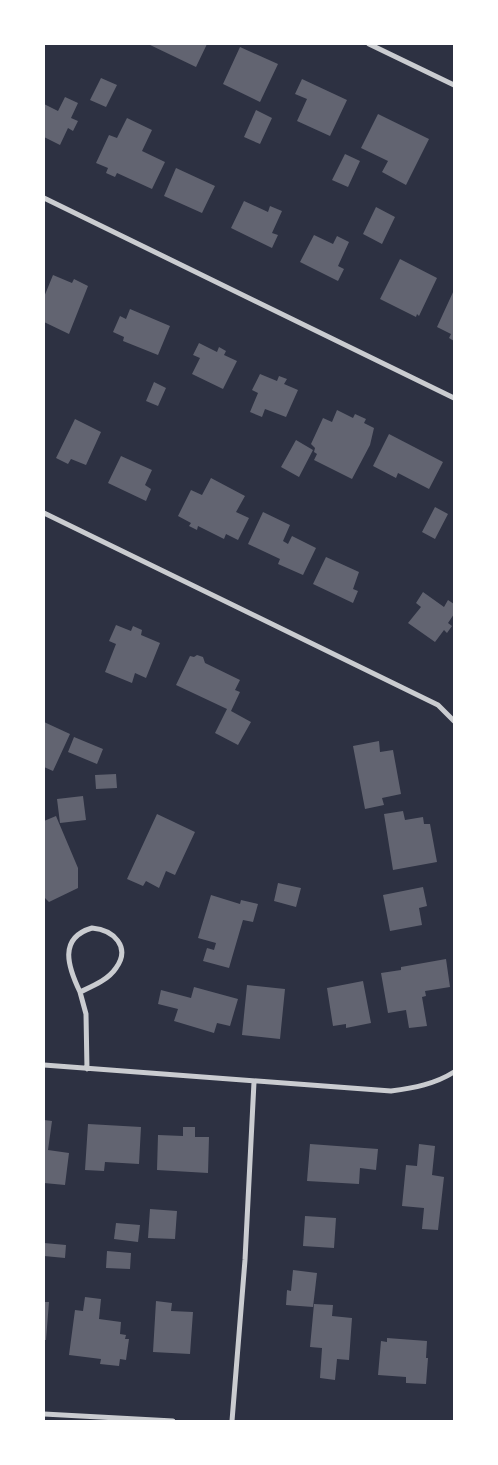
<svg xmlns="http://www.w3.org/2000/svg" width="498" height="1465" font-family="Montserrat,sans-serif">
	<rect width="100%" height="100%" fill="#2d3142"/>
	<path fill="#626471" d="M148,44H207L196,67Z
		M240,47L278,64L260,102L223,84Z
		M101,78L117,85L106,107L90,100Z
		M302,79L347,100L330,136L297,121L307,99L295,94Z
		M65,97L78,103L71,118L78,121L73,131L68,128L60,145L44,137V104L58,111Z
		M256,110L272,118L260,144L244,137Z
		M378,114L429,139L406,185L382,172L388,161L361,148Z
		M127,118L152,130L142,151L165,162L152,189L117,173L115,177L106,173L108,168L96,163L109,135L117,138Z
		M345,154L360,161L348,187L332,180Z
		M176,168L215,186L202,213L164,196Z
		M244,201L268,212L270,206L282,211L272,233L278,235L272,248L231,228Z
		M376,207L395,217L382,244L363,234Z
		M314,235L333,244L337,236L349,242L338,266L344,269L338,281L300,262Z
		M400,259L437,278L419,316L417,314L416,317L380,299Z
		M53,275L72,283L74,279L88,286L69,334L44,322V297Z
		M454,290V341L449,338L451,334L437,327Z
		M130,309L170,326L158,355L123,341L124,337L113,332L120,316L126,319Z
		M199,343L217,352L219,347L226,351L224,355L237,361L223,389L192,374L200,358L193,355Z
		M260,374L277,381L279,376L287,379L284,384L298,390L286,417L265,409L262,417L250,412L258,393L252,390Z
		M154,382L166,388L158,406L146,401Z
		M337,410L353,418L355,414L366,419L364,423L374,428L370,445L352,479L314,460L317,454L314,452L315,448L311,444L323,418L332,422Z
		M75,419L101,432L86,465L71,459L68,464L56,458Z
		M389,434L443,462L429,489L398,473L396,478L373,466Z
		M296,440L313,450L299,477L281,467Z
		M121,456L152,470L145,485L151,489L146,501L108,483Z
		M211,478L245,496L236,512L249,518L238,540L226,534L224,539L198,526L197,530L189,526L191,523L178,516L191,490L202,495Z
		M435,507L448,514L435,539L422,532Z
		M263,512L290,525L283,541L288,544L292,536L316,548L303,575L278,564L280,559L248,544Z
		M326,557L359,572L353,589L358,591L353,603L313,584Z
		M423,592L444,607L448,600L454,604V614L448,623L452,626L447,633L444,630L435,642L408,623L421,607L416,603Z
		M116,625L131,631L133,626L142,630L141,635L160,643L146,678L135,673L132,683L105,672L116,644L109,641Z
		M197,655L203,657L205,663L240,680L235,690L240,692L231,711L251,722L238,745L215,733L227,709L176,685L190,656L194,657Z
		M44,722L70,734L53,771L44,767Z
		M74,737L103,749L97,764L68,752Z
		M379,741L380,752L393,750L401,794L382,798L384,805L365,809L353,746Z
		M116,774L117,788L96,789L95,775Z
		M83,796L86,820L60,823L57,799Z
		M403,811L405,820L423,817L424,824H430L437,862L393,870L384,814Z
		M157,814L195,832L175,875L166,871L159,888L146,881L143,886L127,879Z
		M56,816L78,868V888L49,902L44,897V821Z
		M278,883L301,888L296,907L274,901Z
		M423,887L427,906L419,908L422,925L390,931L383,895Z
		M211,895L240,904L241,900L258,904L253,922L243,920L229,968L203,961L207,948L214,950L216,943L198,938Z
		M446,959L450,987L425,991L426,996L422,997L427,1026L409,1028L406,1010L388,1013L381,973L401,970V967Z
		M363,981L371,1023L346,1028V1024L333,1026L327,988Z
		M247,985L285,989L280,1039L242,1035Z
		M194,987L238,999L230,1026L217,1023L214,1033L174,1021L178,1009L158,1004L161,990L191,998Z
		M44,1120L52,1121L48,1150L69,1153L65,1185L44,1183Z
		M88,1124L141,1127L139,1164L105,1162L104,1171L85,1170Z
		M183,1127H195V1137H209L208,1173L157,1170L158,1135L183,1136Z
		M310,1144L378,1149L376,1170L360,1168L359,1184L307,1181Z
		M419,1144L435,1146L432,1175L444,1177L438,1230L422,1229L424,1208L402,1206L406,1165L417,1166Z
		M150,1209L177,1211L175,1239L148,1238Z
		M305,1216L336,1218L334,1248L303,1246Z
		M116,1223L140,1225L138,1242L114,1239Z
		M44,1243L66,1245L65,1258L44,1256Z
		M107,1251L131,1253L130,1269L106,1268Z
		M293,1270L317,1273L313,1307L286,1305L287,1290L291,1291Z
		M85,1297L101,1299L99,1319L121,1322L120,1334L126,1335L125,1339H129L126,1360L120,1359L119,1366L100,1364L101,1359L69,1355L75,1310L83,1311Z
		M156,1301L172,1303L171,1311L193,1312L190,1354L153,1352Z
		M44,1302H49L46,1340H44Z
		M314,1304L333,1305L332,1316L352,1318L349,1360L337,1359L335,1380L320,1378L322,1348L310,1347Z
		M387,1338L427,1341L426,1358H428L426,1384L406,1383V1377L378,1375L381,1341L387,1342Z"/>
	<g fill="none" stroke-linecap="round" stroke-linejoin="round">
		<path stroke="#caccd0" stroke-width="5" d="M369,44L454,85
			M44,198L454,398
			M44,513L438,705L454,721
			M92,928C114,930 131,947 116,968C108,980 93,986 80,992C68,967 58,938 92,928Z
			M80,992L86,1014L87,1069
			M44,1065L391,1091C414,1088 435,1084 454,1072
			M44,1414L173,1421
			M232,1421L245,1260L254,1082"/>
	</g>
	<rect width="498" height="1465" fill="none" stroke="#ffffff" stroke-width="90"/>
</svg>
